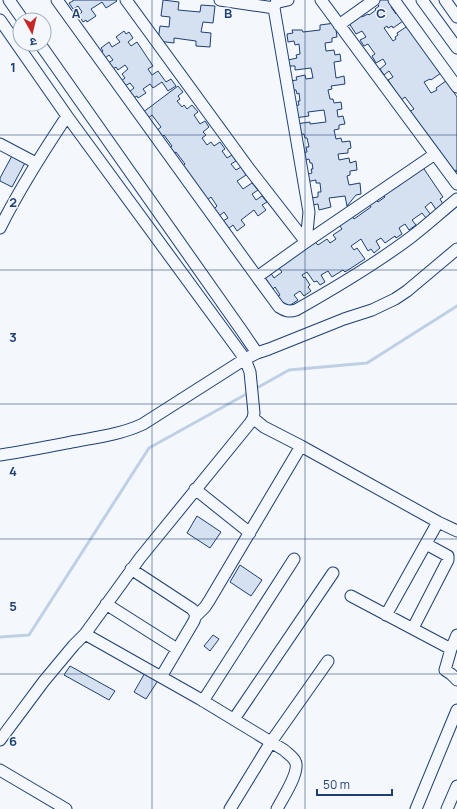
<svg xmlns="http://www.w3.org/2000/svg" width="457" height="809" font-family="Manrope,'Noto Sans Devanagari',sans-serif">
	<rect width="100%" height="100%" fill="#f4f7fb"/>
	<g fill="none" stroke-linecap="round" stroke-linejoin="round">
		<path stroke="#bed0e5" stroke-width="3" d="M255,389L289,370L367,363L457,306
			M0,637L29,635L149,448L250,392"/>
	</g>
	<path fill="#d5e0f0" stroke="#1d3f73" d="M73,0H116L117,1L106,8L102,2L91,9L96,16L87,22L86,20L83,22L79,15L82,12L78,6L73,9L69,3L73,1Z
		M163,0L179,2L178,10L200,12L201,5L215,6L213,23L203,22L201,32L211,33L210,47L196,46V41L174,38V43L158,41L160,26L169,27L170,17L161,16Z
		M377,0H393L396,4L391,7L396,14L400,10L406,19L393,28L392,26L388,28L387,26L384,28L393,41L396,39L395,37L398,35L397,33L409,25L441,73L431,80L430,79L424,82L431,93L437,90L436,88L446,81L457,97V172L456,170L452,173L409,112L414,109L405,97L401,100L388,80L393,77L389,71L384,75L380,69L386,64L383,59L376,63L372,56L375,54L368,44L364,46L360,40L366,37L362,31L356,34L347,20L358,12L362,17L368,14L369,15L376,10L375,9L379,6L375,1Z
		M335,23L337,37L332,38V42L325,43L326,51L334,50L335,55L340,54L341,61L334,62L336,78L344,76L345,84L331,86L332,89L328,90L330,99H333L334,103L341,102L342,109L337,110L338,117L343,116L345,124L339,125V129L334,130L336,139L341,138L342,142L350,141L351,148L348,149V153L338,154L339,160L349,158L350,163L356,161L357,170L350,171V175L347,176L349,185L360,183L361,194L356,195L347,206L345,196L329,198L331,207L319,210L318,204L313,205L311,198L318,197V192H321L320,183H316V180L306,182L305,175L312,173L311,169H313L312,163H310L309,159L302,161L301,153L307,152L306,147H309L307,138H305L304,134L298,135L296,124L310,122V124L326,122L324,110L308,112L309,116L295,118L293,106L299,105L298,101H300L299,93L297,94L296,90H291L289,81L297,80L296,77L305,75L306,79L313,78L311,68L295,70V66H290L288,60L297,58L296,55L300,54L299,44L295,45L294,41L288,42L287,34L293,33L292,30H302L303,32L320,30V25Z
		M124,31L126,34L129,32L133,38L128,42L131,46L137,42L153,66L148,69L152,75L158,71L166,82L171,79L176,86L168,91L162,82L153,88L150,84L143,89L146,93L138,98L137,96L133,98L129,92L134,88L130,83L125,86L121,81L125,78L122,74L128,69L125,65L118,70L116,67L113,69L108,63L113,60L109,55L104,59L100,53L103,51L101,48L109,42L112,47L120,42L116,37Z
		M178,86L183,92L178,96L180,99L177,101L182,107L184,105L187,109L192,105L198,112L194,115L200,124L205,121L209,127L203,132L206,135L202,138L207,145L211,142L214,146L220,142L225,149L222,151L227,158L232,155L236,161L231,164L236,170L241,167L246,175L237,181L243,189L252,183L258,190L252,194L256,200L262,196L267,202L262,205L266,210L258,216L254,210L241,220L245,225L237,231L233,225L228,229L223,221L228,218L224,212L219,216L214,209L217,206L211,197L207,200L182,167L185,164L176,152L173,154L169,149L172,146L164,135L161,138L156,131L161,127L152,115L147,119L142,113Z
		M13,154L26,161L12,187L0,181V178Z
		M422,166L443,197L440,199L444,206L437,211L431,202L425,207L431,215L426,218L422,213L412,220L416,225L409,230L405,224L399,228L402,234L396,238L395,236L385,243L381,238L376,241L380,248L374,253L371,249L368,251L361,239L351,246L354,250L357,248L365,259L345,272L343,270L332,277L328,271L321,275L325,282L320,285L317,281L314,282L307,272L302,275L304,278L305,277L310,285L308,287L311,291L304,296L300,291L294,295L298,300L286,308L278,296L280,295L275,287L273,289L264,276L270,272L274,278L282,272L278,267L315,242L318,245L327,239L330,243L336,239L333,235L342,229L338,223L351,214L354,219L371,207L368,202L375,198L378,202L385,197L382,193L388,189L390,191L400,185L398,182Z
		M197,516L221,532L210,548L187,533Z
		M240,565L262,580L251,596L230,582Z
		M213,635L219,639L210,651L204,646Z
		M70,666L115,691L109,700L64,675Z
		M146,671L159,679L146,699L134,692Z"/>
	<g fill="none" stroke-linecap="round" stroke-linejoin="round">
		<g stroke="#1d3f73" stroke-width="13">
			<path id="minor" d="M9,0L23,20
				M57,0L257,277L279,307C285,311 289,312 296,310C335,288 374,265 410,238C426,226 441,212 457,199
				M126,0L250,170L306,242
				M220,0L274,8
				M288,0L279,2L276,3L274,8L309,212L306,242
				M321,0L457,184
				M394,0L457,87
				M422,0L457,48
				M445,0L457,17
				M0,20L67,116L245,359L250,372L254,413L253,418L250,423L140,558L85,634L74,645L44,681L0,740
				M339,25L374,0
				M40,44L242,331L257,353
				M0,144L36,163
				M0,228C20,188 43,152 67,116
				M257,277L306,242L435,154
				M253,418L264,427L301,446L438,522L457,531
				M0,455C26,451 51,446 77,441C99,437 122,434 143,424L245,359L257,353L269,349L344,319L372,310L395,299L407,291L457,249
				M195,489L250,533
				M131,569L192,609C196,614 196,616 194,621L161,677
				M351,596L451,649
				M106,604L177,649
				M386,615L438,522
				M196,616L205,607L209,601L301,446
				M413,628L448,560V556L426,544
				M85,634L200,699L284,750C287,753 293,757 295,761C301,771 282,799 277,809
				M457,635L451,649L445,670L451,674L457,680
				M203,701L294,559
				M234,719L333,573
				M0,770L66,809
				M230,809L271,742L328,661
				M416,809L457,710
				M447,809L457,786"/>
		</g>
		<use href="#minor" stroke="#f4f7fb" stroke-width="11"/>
	</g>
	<path fill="none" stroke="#1d3f73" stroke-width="1" stroke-opacity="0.55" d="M152,0V809M305,0V809M0,135H457M0,270H457M0,404H457M0,539H457M0,674H457"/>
	<g font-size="13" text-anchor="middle" font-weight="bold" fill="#1d3f73" stroke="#f4f7fb" stroke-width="3" stroke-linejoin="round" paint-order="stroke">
		<text x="76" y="18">A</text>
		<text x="228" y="18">B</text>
		<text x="381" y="18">C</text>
		<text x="13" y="72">1</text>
		<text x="13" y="207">2</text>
		<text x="13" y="342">3</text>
		<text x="13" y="476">4</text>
		<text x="13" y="611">5</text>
		<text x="13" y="746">6</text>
	</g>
	<g transform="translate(32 32) rotate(172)"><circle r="19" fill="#f4f7fb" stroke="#9eadc5"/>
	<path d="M0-3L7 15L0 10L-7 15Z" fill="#c62828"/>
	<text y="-6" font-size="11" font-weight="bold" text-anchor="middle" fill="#1d3f73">उ</text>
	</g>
	<path d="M317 789v6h75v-6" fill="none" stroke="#1d3f73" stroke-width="2"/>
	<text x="323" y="789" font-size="12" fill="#1d3f73" stroke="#f4f7fb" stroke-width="3" paint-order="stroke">50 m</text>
</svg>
